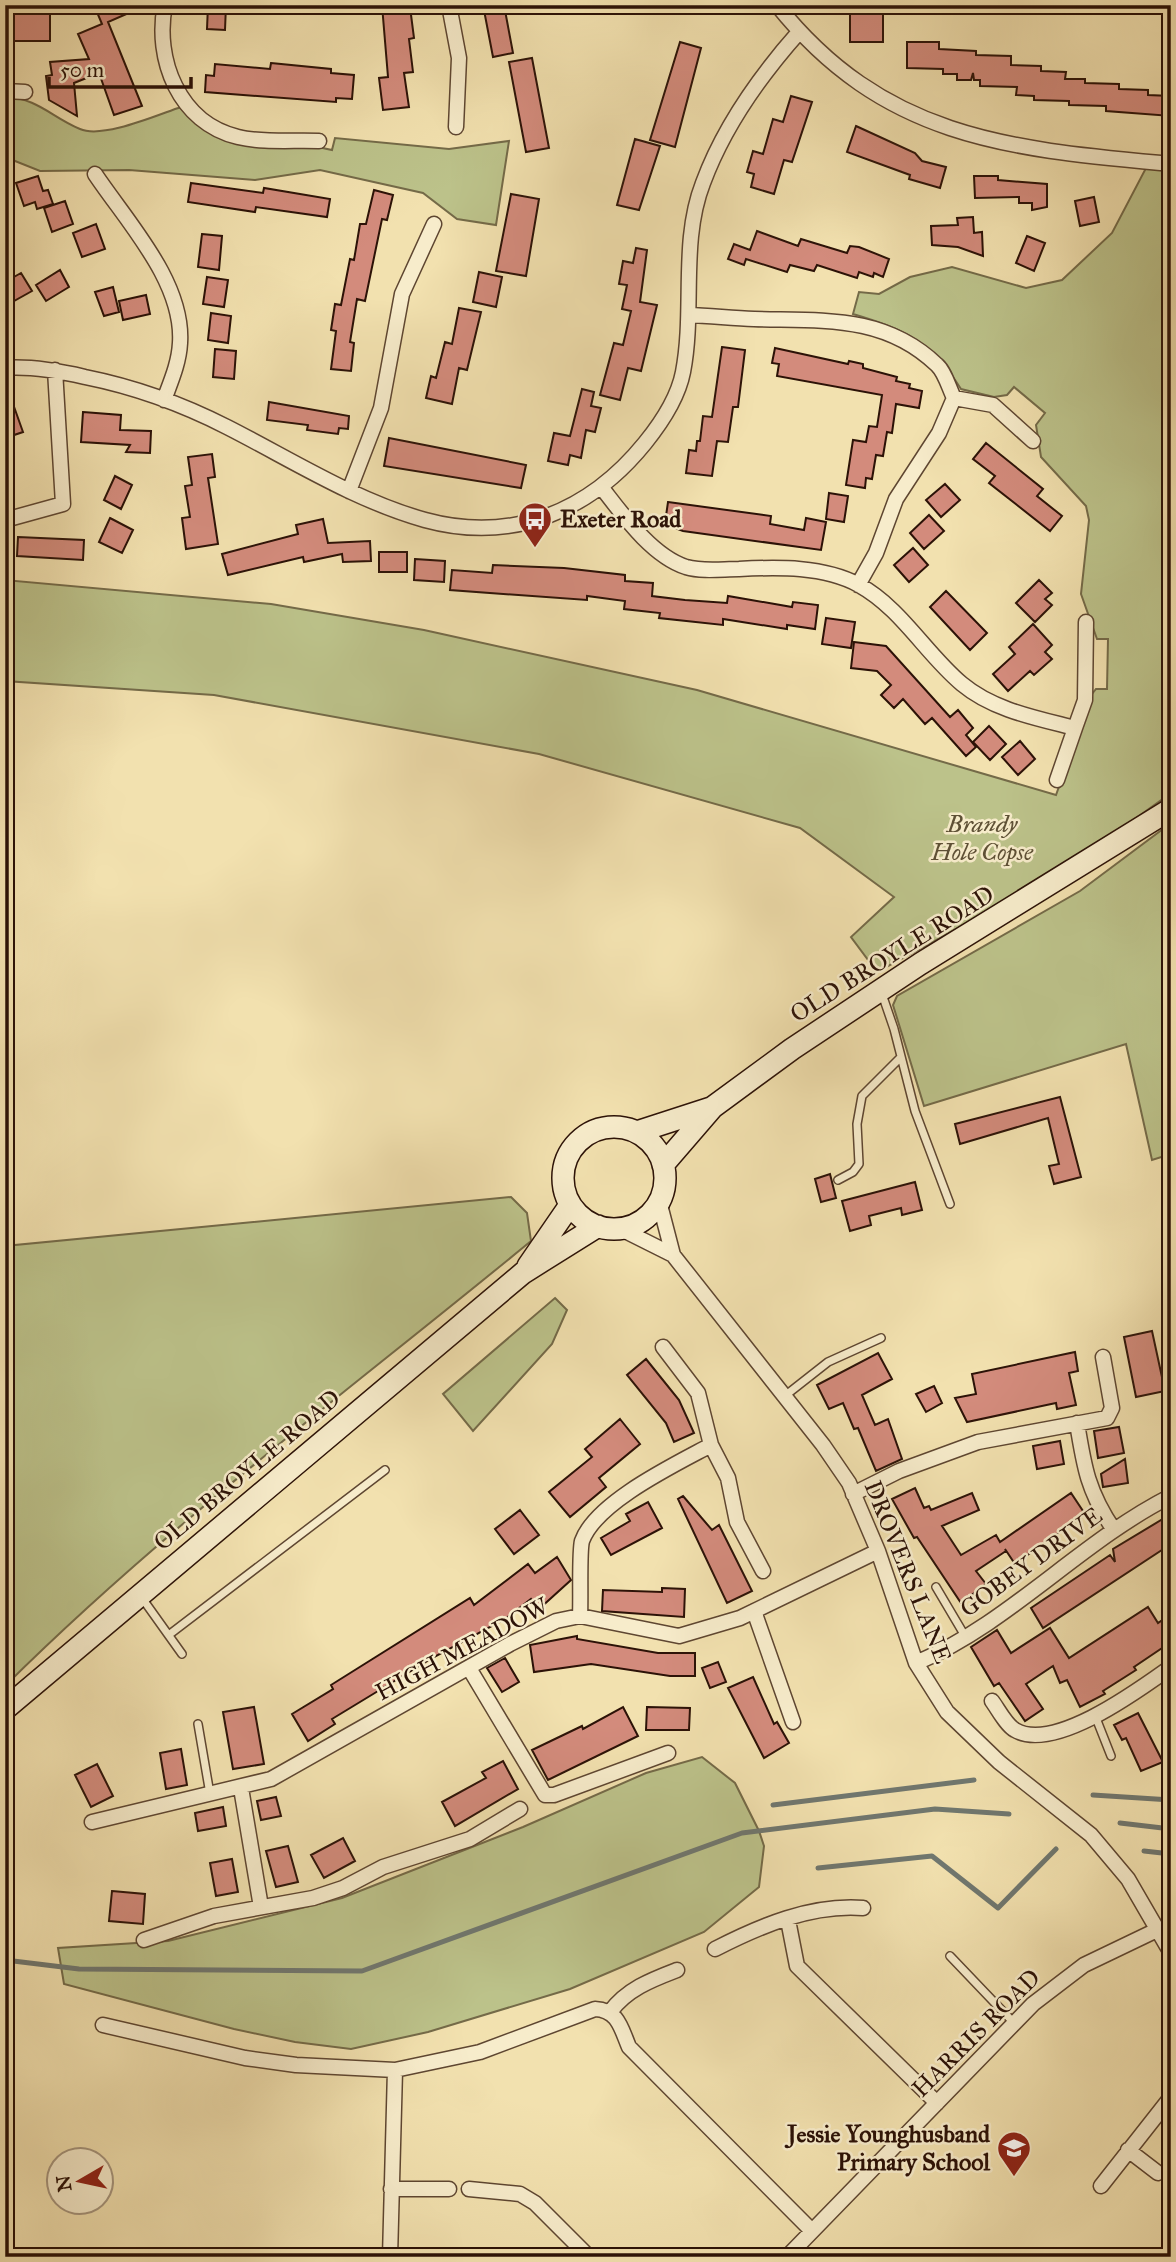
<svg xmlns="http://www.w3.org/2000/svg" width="1176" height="2262" font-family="'IM FELL Great Primer',serif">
	<rect width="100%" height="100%" fill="#f2e1af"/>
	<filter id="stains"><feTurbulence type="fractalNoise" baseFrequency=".00286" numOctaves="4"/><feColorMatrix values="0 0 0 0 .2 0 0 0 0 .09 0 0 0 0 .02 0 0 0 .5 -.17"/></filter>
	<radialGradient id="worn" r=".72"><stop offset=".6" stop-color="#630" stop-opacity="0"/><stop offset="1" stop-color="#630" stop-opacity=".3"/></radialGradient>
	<path fill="#bcc28a" stroke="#746a48" stroke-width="2" d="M5,97C38,98 51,117 80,129C103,139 157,115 181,107L196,121L332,150L335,138L449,149L509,141L496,225L457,219L423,193L320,170L255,180L129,170L40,171L5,157Z
		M1146,168L1171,171V793C1078,862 979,918 877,972L851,937L894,897L800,828L539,754L214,695L5,681V580L271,604L424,630L697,690L1056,795L1092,694L1096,689H1107L1108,639H1097L1081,594L1089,520L1086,506L1041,457L1036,425L1045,413L1014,387L1007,395L994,397L961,389C931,341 906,330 853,314L859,292L879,294L910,277L952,267L1026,288L1062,280L1112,233Z
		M1171,823V1154L1152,1160L1126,1044L924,1106L893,1005L897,996L1080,891Z
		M511,1197L527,1213L531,1241C355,1386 168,1524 5,1686V1246Z
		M555,1298L567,1310L552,1344L473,1431L443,1394Z
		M702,1757L735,1783L759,1831L764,1846L759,1887L704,1932L570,1989L428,2032L351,2049L295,2042L234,2029L64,1984L58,1948L168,1941L342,1898L523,1827L646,1773Z"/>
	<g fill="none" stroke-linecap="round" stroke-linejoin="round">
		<path stroke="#70776f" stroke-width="5" d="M1093,1795L1171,1800
			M773,1805L974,1780
			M1120,1823L1171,1829
			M1144,1851L1171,1854
			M818,1868L932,1856L998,1908L1056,1849
			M5,1960L79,1969L362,1971L742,1833L935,1809L1009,1814"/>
	</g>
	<path fill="#d38b7c" stroke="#2c1207" stroke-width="2" d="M94,5H147L108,22L142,106L114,115L99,73L74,83L77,116L49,100L46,76L52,75L50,62L89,59L78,34L102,24Z
		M208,5H226L225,30L207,29Z
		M382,5L410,7L414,38L409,39L413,72L404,73L409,107L383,110L379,78L388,77Z
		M483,5H504L513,53L493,57Z
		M865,5H883V42H850V10H865Z
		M50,9V41H5V10Z
		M680,42L701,48L675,147L650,140Z
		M907,42H939V49L976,51V55L1011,56V65L1041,66V71L1066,72L1065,79H1085V83L1119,84V89L1148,90V95L1171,96V116L1106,111V106L1069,105V101L1034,100V96L1016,95L1017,87L980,86V80H974L973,73L971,80H957V74H943V69L907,68Z
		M532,58L549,148L526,152L509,62Z
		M271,63L331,69V73L354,75L352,99L336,98V102L205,92L206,75L214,76L215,64L270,69Z
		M791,96L812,102L792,162L784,160L774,194L751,187L754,174L747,172L753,151L763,154L773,119L783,122Z
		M856,126L915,153L922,161L946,167L940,188L909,179L910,175L847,152Z
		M635,139L660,146L639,210L617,205Z
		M38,176L43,191L48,190L53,204L37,209L35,202L24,206L16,183Z
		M974,176H998V180L1047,184V207L1032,210V203H1019V197L975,198Z
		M191,183L263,193L264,188L330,199L327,217L256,207L255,212L188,202Z
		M374,190L393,195L387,220L382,219L365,301L357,299L350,342L354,343L351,371L331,369L336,331L331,330L335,304L341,305L350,259L354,260L360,224H366Z
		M511,194L539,199L526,276L496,271Z
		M1094,197L1099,222L1080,226L1075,201Z
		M65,201L73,224L52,232L44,208Z
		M973,217L974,233L982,232L983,256L958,247L932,245L931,226L958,225L957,218Z
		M96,224L105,249L82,257L73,233Z
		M757,231L798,246L801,239L847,253L850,246L859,247L889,259L883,277L874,273L873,277L859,272L857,278L817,265L814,271L790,265L787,272L746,259L744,265L728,259L734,244L750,250Z
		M202,234L222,236L219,270L198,267Z
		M1027,236L1045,243L1034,271L1016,263Z
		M636,248L647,250L640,302L657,305L641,371L628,368L620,400L600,395L614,343L623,345L631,311L622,309L627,285L619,284L623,261L633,263Z
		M60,270L69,287L46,301L36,285Z
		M479,272L502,277L496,307L473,302Z
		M21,273L32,291L5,306V282Z
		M207,277L228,280L224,307L203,304Z
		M113,287L119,312L104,316L95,292Z
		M146,295L150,314L123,320L119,301Z
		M459,308L481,312L467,370L459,368L452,404L426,398L431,376L436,378L445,342L452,344Z
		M211,313L231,316L228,343L208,340Z
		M722,347L745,350L738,407H733L728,442L717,441L712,476L686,473L689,450L696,451L697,441H700L703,416L712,417Z
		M775,348L848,364L849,361L863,364V368L897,377L896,381L910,384L909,388L922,391L919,408L896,404L892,433L887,432L883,456L876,455L872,479L866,478L865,488L846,485L853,440L866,442L869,426L877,427L882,395L777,376L779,364L772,363Z
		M215,349L236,351L234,379L213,377Z
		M7,387L23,432L5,438V388Z
		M582,389L594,392L591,406L601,408L595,432L586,430L581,458L570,455L568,465L548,461L554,433L570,436Z
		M269,402L349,416L348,429L339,428L338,434L307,430L308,425L267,420Z
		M83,412L121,415L120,430L151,431L150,453L126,452L130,445L81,442Z
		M389,438L526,465L521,488L384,466Z
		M986,443L1043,489L1037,496L1062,516L1050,531L989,483L995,476L973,459Z
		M212,454L215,477L208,478L218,544L186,549L182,518L190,517L185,486L192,485L188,457Z
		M115,476L132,485L121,509L104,500Z
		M945,484L960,500L941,517L926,500Z
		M829,493L848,496L844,522L826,519Z
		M668,502L771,516L770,524L804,530L806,518L826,522L821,550L683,531L675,528V525L665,523Z
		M929,515L944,531L924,549L910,533Z
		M110,518L133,530L122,553L99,542Z
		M323,519L328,543L370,541L371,561L343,562L342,554L304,562L303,557L228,575L222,554L298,534L296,525Z
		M18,537L84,540L83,560L17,556Z
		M913,548L928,565L909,582L894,565Z
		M379,552H407V572H379Z
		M415,559L445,561L444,582L414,580Z
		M493,565L564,568L625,575V581L653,583L652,596L685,600L727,603L728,596L792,607L793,602L818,605L815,629L787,625V629L723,619V625L659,618L660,613L624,609L625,601L587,596V600L450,590L452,570L492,573Z
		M1039,580L1052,593L1045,599L1052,605L1035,622L1016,603Z
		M946,591L987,633L970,650L930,607Z
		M826,618L855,622L851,648L822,644Z
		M1033,624L1052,645L1045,652L1052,659L1034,675L1030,671L1008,691L993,674L1015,654L1009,647Z
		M854,642L886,646L950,717L958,710L973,728L966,735L976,747L966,756L932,718L925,724L903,699L894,708L881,695L891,685L877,671L851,668Z
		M989,726L1006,744L990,760L973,742Z
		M1020,741L1035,759L1018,775L1002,757Z
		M1060,1097L1081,1177L1054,1184L1049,1166L1059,1164L1048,1118L960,1144L955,1124Z
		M830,1174L836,1198L821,1202L815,1179Z
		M915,1182L922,1210L902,1215L901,1208L869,1216L871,1225L850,1231L842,1201Z
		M1152,1331L1165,1391L1136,1397L1124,1337Z
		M1075,1352L1078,1371L1069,1373L1076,1405L1057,1409L1056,1403L967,1422L955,1398L976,1394L972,1374Z
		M878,1353L892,1379L862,1395L875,1425L888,1419L902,1459L876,1471L858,1428L854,1429L843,1403L829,1409L817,1385Z
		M646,1359L679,1400L694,1433L674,1442L666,1423L627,1375Z
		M934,1386L942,1403L926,1412L916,1394Z
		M620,1419L640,1444L599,1478L606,1487L570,1517L549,1492L592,1457L585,1449Z
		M1119,1427L1124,1453L1098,1458L1094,1431Z
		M1060,1441L1064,1464L1037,1469L1033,1446Z
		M1125,1459L1128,1483L1103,1487L1101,1474Z
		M915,1488L924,1508L929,1506L931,1510L972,1493L979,1510L942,1526L961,1555L996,1535L1000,1542L1071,1493L1085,1514L1015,1564L1005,1549L1006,1551L976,1571L986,1584L961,1603L917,1537L914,1538L892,1499Z
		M683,1496L712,1530L719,1525L752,1591L727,1603L678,1499Z
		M648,1502L662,1528L611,1555L601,1538L630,1521L626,1514Z
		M520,1510L539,1535L514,1554L495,1529Z
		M1171,1514V1544L1043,1628L1031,1608L1110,1555L1115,1562L1113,1549Z
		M557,1557L571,1580L539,1609L531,1599L505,1619L434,1657L332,1719L335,1724L308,1741L292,1714L333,1689L331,1685L470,1598L474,1605L528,1564L535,1573Z
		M662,1588L685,1589L684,1617L602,1611L603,1590L662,1592Z
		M1148,1607L1158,1623L1171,1614V1642L1134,1667L1136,1670L1103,1691L1105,1694L1080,1707L1067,1680L1060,1683L1053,1666L1026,1684L1043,1709L1025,1721L999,1683L994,1686L971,1647L997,1630L1011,1653L1050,1628L1069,1658Z
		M577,1636V1639L658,1653H695V1676H670L591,1664L534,1672L530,1645Z
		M505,1658L519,1682L502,1692L487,1668Z
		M718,1662L726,1682L710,1688L702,1668Z
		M753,1677L774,1724L777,1722L789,1743L764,1758L728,1688Z
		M254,1707L264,1764L233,1769L223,1712Z
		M623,1707L638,1736L548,1780L532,1750L582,1726L583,1729Z
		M647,1707L690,1708L689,1730H646Z
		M1138,1713L1163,1762L1141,1771L1126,1738L1122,1740L1114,1725Z
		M181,1749L187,1785L166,1789L160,1753Z
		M503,1761L518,1789L455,1826L442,1802L486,1778L482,1772Z
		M97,1764L113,1796L91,1807L75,1775Z
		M276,1797L281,1816L261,1820L257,1801Z
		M223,1807L226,1826L198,1831L195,1813Z
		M343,1838L355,1861L324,1878L311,1855Z
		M288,1846L298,1882L276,1887L266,1851Z
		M232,1859L238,1892L216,1896L210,1863Z
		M112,1891L145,1894L143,1924L109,1921Z"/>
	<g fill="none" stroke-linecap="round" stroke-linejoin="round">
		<g stroke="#5e4631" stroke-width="10">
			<path id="service" d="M882,994L894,1029L915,1111L950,1204
				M838,1180L853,1172L859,1164L857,1124L862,1096L901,1057
				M786,1395L828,1362L881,1338
				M936,1587L965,1636
				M142,1598L182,1654
				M170,1634L385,1470
				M1096,1718L1111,1756
				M198,1724L210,1794
				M950,1956L1014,2023"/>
		</g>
		<g stroke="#5e4631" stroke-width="17">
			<path id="minor" d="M165,5C154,59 179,123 238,137C262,143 293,140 319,141
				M449,5L459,58L456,127
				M777,5C885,140 1011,149 1171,164
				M5,91L25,92
				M95,174C127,222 184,282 180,343C179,363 171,381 164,400
				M689,315C711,316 732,318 754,319C820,321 884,314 937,365C945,372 949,388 954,398L939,433L896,499L876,553L858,585
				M5,368C32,366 59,371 85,377C135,387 182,404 227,427C292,460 354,500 425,520C513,544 590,511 645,443C662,422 678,398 683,372C695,310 680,242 703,183C724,126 759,77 799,32
				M954,398L993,405L1033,441
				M602,488C623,515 652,556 686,567C703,572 722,569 739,569C778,567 824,566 859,585C901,608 926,654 962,684C993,710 1036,718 1075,728L1085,700L1086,622
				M349,491L381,408L402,294L434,224
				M5,520L63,504L55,370
				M1057,780L1075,728
				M659,1201L673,1255
				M621,1229L673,1255L823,1445L849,1483L878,1551L916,1663L947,1712L999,1762L1091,1835L1128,1879L1171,1953
				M663,1347L698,1393L711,1445L728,1478L737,1522L763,1571
				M1077,1423C1084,1467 1088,1492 1114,1530
				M853,1494L899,1471L978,1442L1107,1418L1112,1408L1103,1357
				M754,1611L793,1722
				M580,1616C581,1599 579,1552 582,1541C596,1502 676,1464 711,1445
				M916,1663C1010,1623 1080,1542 1171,1496
				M469,1668L545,1795H554L668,1753
				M992,1701C998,1709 1006,1725 1015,1730C1054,1753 1140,1689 1171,1667
				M241,1788L261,1907
				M92,1822L271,1779L510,1644L556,1621L580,1616L679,1636L740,1618L878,1551
				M788,1920L797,1966L937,2103
				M144,1940L214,1916L313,1898L343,1888L383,1867L470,1839L520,1809
				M715,1949C760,1926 811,1904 863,1908
				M610,2012C627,1989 651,1980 677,1970
				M103,2025L245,2058L296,2065L395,2070L480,2052L595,2009C618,2010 621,2028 629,2047L812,2231
				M1128,2150L1158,2173
				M1101,2186L1171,2097
				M391,2189H449
				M469,2189L520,2194L535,2203L589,2257
				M390,2257L395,2070
				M787,2257L1033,2004L1084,1965L1159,1929"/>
		</g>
		<g stroke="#2c1207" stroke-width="24">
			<path id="secondary" d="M563 1178a51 51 0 1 1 102 0a51 51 0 1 1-102 0Z
				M637,1132L711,1108
				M663,1165L713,1107L792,1049L920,964L1171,809
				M528,1266L570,1205
				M5,1709L523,1273L598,1226"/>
		</g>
		<use href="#service" stroke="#f7eccb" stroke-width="7"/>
		<use href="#minor" stroke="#f7eccb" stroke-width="14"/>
		<use href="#secondary" stroke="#f7eccb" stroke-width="21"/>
	</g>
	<defs>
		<g id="bus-pin" transform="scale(1.75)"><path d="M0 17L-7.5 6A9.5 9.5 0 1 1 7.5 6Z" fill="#8f2418" stroke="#f7eccb"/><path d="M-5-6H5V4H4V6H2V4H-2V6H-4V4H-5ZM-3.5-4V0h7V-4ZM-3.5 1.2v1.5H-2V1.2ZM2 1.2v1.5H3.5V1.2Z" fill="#fff"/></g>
		<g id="school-pin" transform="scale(1.75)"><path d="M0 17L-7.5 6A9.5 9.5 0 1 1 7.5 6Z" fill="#8f2418" stroke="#f7eccb"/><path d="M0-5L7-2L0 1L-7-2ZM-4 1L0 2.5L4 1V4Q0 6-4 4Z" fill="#fff"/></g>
	</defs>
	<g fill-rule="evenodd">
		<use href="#bus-pin" x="535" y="519"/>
		<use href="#school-pin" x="1014" y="2148"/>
	</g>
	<g text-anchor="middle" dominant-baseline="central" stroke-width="5" stroke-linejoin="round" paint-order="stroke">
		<g font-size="24" font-weight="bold" fill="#2c1207" stroke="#f7eccb" text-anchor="start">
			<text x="560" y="519">Exeter Road</text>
			<text x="990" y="2134" text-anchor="end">Jessie Younghusband<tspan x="990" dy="28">Primary School</tspan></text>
		</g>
		<g font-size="24" font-style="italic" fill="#5e5035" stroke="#f7eccb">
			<text x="982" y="824">Brandy<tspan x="982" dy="28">Hole Copse</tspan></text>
		</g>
		<g font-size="24" fill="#2c1207" stroke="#f7eccb">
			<text transform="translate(892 954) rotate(-32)">OLD BROYLE ROAD</text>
			<text transform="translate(247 1470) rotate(-40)">OLD BROYLE ROAD</text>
			<text transform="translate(1031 1562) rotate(-36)">GOBEY DRIVE</text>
			<text transform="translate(908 1572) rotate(68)">DROVERS LANE</text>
			<text transform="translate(462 1649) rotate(-28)">HIGH MEADOW</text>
			<text transform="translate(976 2033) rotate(-45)">HARRIS ROAD</text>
		</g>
	</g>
	<rect width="1176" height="2262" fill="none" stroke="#f2e1af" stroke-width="28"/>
	<rect x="7" y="7" width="1162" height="2248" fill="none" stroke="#2c1207" stroke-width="3.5"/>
	<rect x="14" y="14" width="1148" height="2234" fill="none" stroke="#2c1207" stroke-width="2"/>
	<g transform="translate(80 2181) rotate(261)"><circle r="33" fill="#f7eccb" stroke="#a6957d" stroke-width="2"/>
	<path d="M0-5L12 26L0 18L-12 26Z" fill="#8f2418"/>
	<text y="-10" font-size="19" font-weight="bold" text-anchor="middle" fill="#2c1207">N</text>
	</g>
	<path d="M49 77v10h142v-10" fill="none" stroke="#2c1207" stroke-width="3.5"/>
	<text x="60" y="77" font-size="21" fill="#2c1207" stroke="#f7eccb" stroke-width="5" paint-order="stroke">50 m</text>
	<rect width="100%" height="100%" filter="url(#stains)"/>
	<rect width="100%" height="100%" fill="url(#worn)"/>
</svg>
